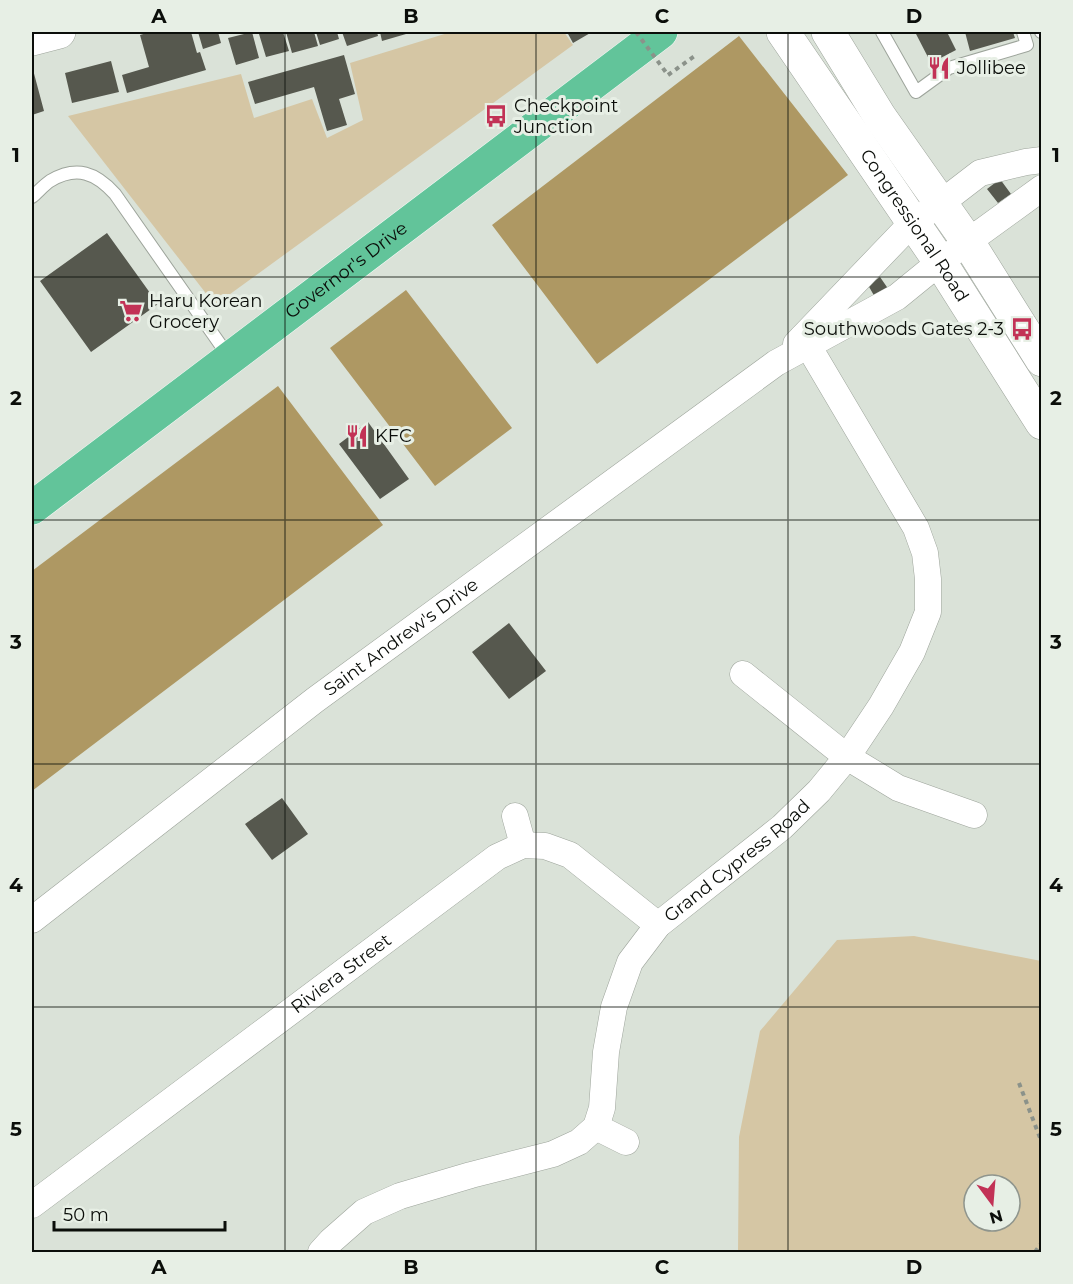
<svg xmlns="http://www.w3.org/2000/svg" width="1073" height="1284" font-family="Montserrat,sans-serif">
	<rect width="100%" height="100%" fill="#dae2d8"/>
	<path fill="#d5c6a4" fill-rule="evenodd" d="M451,32H564L573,45L215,305L68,116L241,74L254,118L312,99L327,138L363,120L350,63Z
		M914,936L1041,961V1252H738L739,1137L760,1031L837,940ZM974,1185H1010V1221H974Z"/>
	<path fill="#ae9863" d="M739,36L848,175L597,364L492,225Z
		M406,290L512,428L435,486L330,348Z
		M278,386L383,525L32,791V571Z"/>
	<path fill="#56584e" d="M150,32H191L197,53L200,52L206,70L127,93L122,75L149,67L140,35Z
		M198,32H218L221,43L203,49Z
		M252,32L259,58L236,65L228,38Z
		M267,32H283L289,51L266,57L259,34Z
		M286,32H314L318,46L292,53Z
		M316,32H337L339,39L320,45Z
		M342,32H377L378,36L347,46Z
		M380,32H405L406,34L382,41Z
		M567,32H592L573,43Z
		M915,32H947L956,50L931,63Z
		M965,32H1013L1015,38L970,51Z
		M344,55L355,94L339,99L347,125L327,131L314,87L255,104L248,82Z
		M111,61L119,92L72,103L65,73Z
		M32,66L44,111L32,115Z
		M1000,179L1011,194L998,203L987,189Z
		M107,233L158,304L91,352L40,281Z
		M880,277L889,290L876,299L868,285Z
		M368,422L409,479L380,499L339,444Z
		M509,623L546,671L509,699L472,652Z
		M282,798L308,834L272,860L245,824Z"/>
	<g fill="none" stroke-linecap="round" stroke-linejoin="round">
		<g stroke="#9da49b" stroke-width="14">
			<path id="lane" d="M882,32L916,92L949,68L1027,45L1023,32
				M1041,32H1042
				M32,197C38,192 44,185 50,181C77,165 96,173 115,194L229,357"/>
		</g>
		<g stroke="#9da49b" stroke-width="27">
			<g id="street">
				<path d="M796,344L912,223L941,203L980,173L1026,162L1042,160"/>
				<path d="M743,674L847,757L898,788L974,815"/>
				<path d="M515,816L523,845"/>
				<path id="s1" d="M32,920L315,700L776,363L897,297L940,262L1042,188"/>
				<path d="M596,1127L626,1142"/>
				<path id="s2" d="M32,1205L497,857L523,845L545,846L570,855L658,925"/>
				<path id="s3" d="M321,1252L331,1241L364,1212L400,1196L471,1175L553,1154L579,1142L596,1127L602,1108L606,1052L614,1007L630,962L658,925L782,827L819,791L847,757L881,706L912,652L928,612V579L925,553L916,528L803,337"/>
			</g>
		</g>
		<g stroke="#9da49b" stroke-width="34">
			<g id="secondary">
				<path id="s4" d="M783,32L940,262L1042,423"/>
				<path d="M828,32L880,117L968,242L1042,360"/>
				<path d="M32,39L59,32"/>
			</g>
		</g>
		<g stroke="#fff" stroke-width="34">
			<g id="highway">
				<path id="s5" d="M32,508L661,32"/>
			</g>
		</g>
		<path stroke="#8b928a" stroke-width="4" stroke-dasharray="4.5 4.5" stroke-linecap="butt" d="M668,75L696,55
			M1019,1083L1042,1143
			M1035,1252L1042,1242"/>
		<use href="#lane" stroke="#fff" stroke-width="12"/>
		<use href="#street" stroke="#fff" stroke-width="26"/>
		<use href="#secondary" stroke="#fff" stroke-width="33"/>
		<use href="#highway" stroke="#62c49a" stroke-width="33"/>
		<path stroke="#8b928a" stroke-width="4" stroke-dasharray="4.5 4.5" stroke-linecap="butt" d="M636,32L668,75"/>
	</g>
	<path fill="none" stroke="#0b0e0a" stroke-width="1.5" stroke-opacity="0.55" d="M285,32V1252M536,32V1252M788,32V1252M32,277H1042M32,520H1042M32,764H1042M32,1007H1042"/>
	<defs>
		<g id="restaurant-bare" transform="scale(1.8)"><path d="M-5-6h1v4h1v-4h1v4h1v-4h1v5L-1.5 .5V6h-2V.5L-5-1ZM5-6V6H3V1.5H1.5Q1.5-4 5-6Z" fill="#c23256" stroke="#e7efe5" stroke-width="2.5" paint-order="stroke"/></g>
		<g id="bus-bare" transform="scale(1.8)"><path d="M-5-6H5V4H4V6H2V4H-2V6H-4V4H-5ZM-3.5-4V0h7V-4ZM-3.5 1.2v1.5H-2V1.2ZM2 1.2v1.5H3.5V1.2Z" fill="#c23256" stroke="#e7efe5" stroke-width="2.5" paint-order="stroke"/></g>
		<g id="supermarket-bare" transform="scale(1.8)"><path d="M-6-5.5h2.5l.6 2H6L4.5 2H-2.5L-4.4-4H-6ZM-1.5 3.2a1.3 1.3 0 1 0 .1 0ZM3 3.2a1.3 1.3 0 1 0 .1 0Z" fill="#c23256" stroke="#e7efe5" stroke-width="2.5" paint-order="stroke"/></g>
	</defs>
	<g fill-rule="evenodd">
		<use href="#restaurant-bare" x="939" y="68"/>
		<use href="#bus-bare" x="496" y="116"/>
		<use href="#supermarket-bare" x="131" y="311"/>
		<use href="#bus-bare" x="1022" y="329"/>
		<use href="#restaurant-bare" x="357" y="436"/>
	</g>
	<g text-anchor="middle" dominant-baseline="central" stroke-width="6" stroke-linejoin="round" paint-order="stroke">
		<g font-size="18" fill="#0b0e0a" stroke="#e7efe5" text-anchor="start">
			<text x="957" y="68">Jollibee</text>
			<text x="514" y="106">Checkpoint<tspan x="514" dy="21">Junction</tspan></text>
			<text x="149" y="301">Haru Korean<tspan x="149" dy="21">Grocery</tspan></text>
			<text x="1004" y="329" text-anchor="end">Southwoods Gates 2-3</text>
			<text x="375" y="436">KFC</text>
		</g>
		<g font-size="18" fill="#0b0e0a" stroke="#e7efe5">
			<text stroke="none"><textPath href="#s4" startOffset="234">Congressional Road</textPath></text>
			<text stroke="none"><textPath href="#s5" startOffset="394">Governor's Drive</textPath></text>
			<text stroke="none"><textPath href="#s1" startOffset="465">Saint Andrew's Drive</textPath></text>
			<text stroke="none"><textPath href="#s3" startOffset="626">Grand Cypress Road</textPath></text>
			<text stroke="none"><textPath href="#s2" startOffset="386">Riviera Street</textPath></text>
		</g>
	</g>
	<rect width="1073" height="1284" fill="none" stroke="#e7efe5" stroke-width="66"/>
	<g transform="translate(992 1203) rotate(164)"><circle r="28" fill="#e7efe5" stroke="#8f958d" stroke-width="1.5"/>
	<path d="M0-4.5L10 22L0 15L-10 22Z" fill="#c23256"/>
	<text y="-9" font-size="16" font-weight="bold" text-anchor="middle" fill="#0b0e0a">N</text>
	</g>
	<path d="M54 1221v9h171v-9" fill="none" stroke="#0b0e0a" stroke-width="3"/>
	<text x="63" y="1221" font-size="18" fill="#0b0e0a" stroke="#e7efe5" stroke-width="4.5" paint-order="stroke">50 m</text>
	<rect x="33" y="33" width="1007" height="1218" fill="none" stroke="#0b0e0a" stroke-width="2"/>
	<g font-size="20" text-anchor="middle" font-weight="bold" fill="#0b0e0a">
		<text x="159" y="23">A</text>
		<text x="411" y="23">B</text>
		<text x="662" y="23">C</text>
		<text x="914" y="23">D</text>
		<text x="16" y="162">1</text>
		<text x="1056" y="162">1</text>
		<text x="16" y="405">2</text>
		<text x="1056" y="405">2</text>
		<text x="16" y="649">3</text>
		<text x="1056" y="649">3</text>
		<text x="16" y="892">4</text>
		<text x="1056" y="892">4</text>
		<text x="16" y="1136">5</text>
		<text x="1056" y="1136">5</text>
		<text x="159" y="1274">A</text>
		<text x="411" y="1274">B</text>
		<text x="662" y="1274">C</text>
		<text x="914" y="1274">D</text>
	</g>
</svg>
